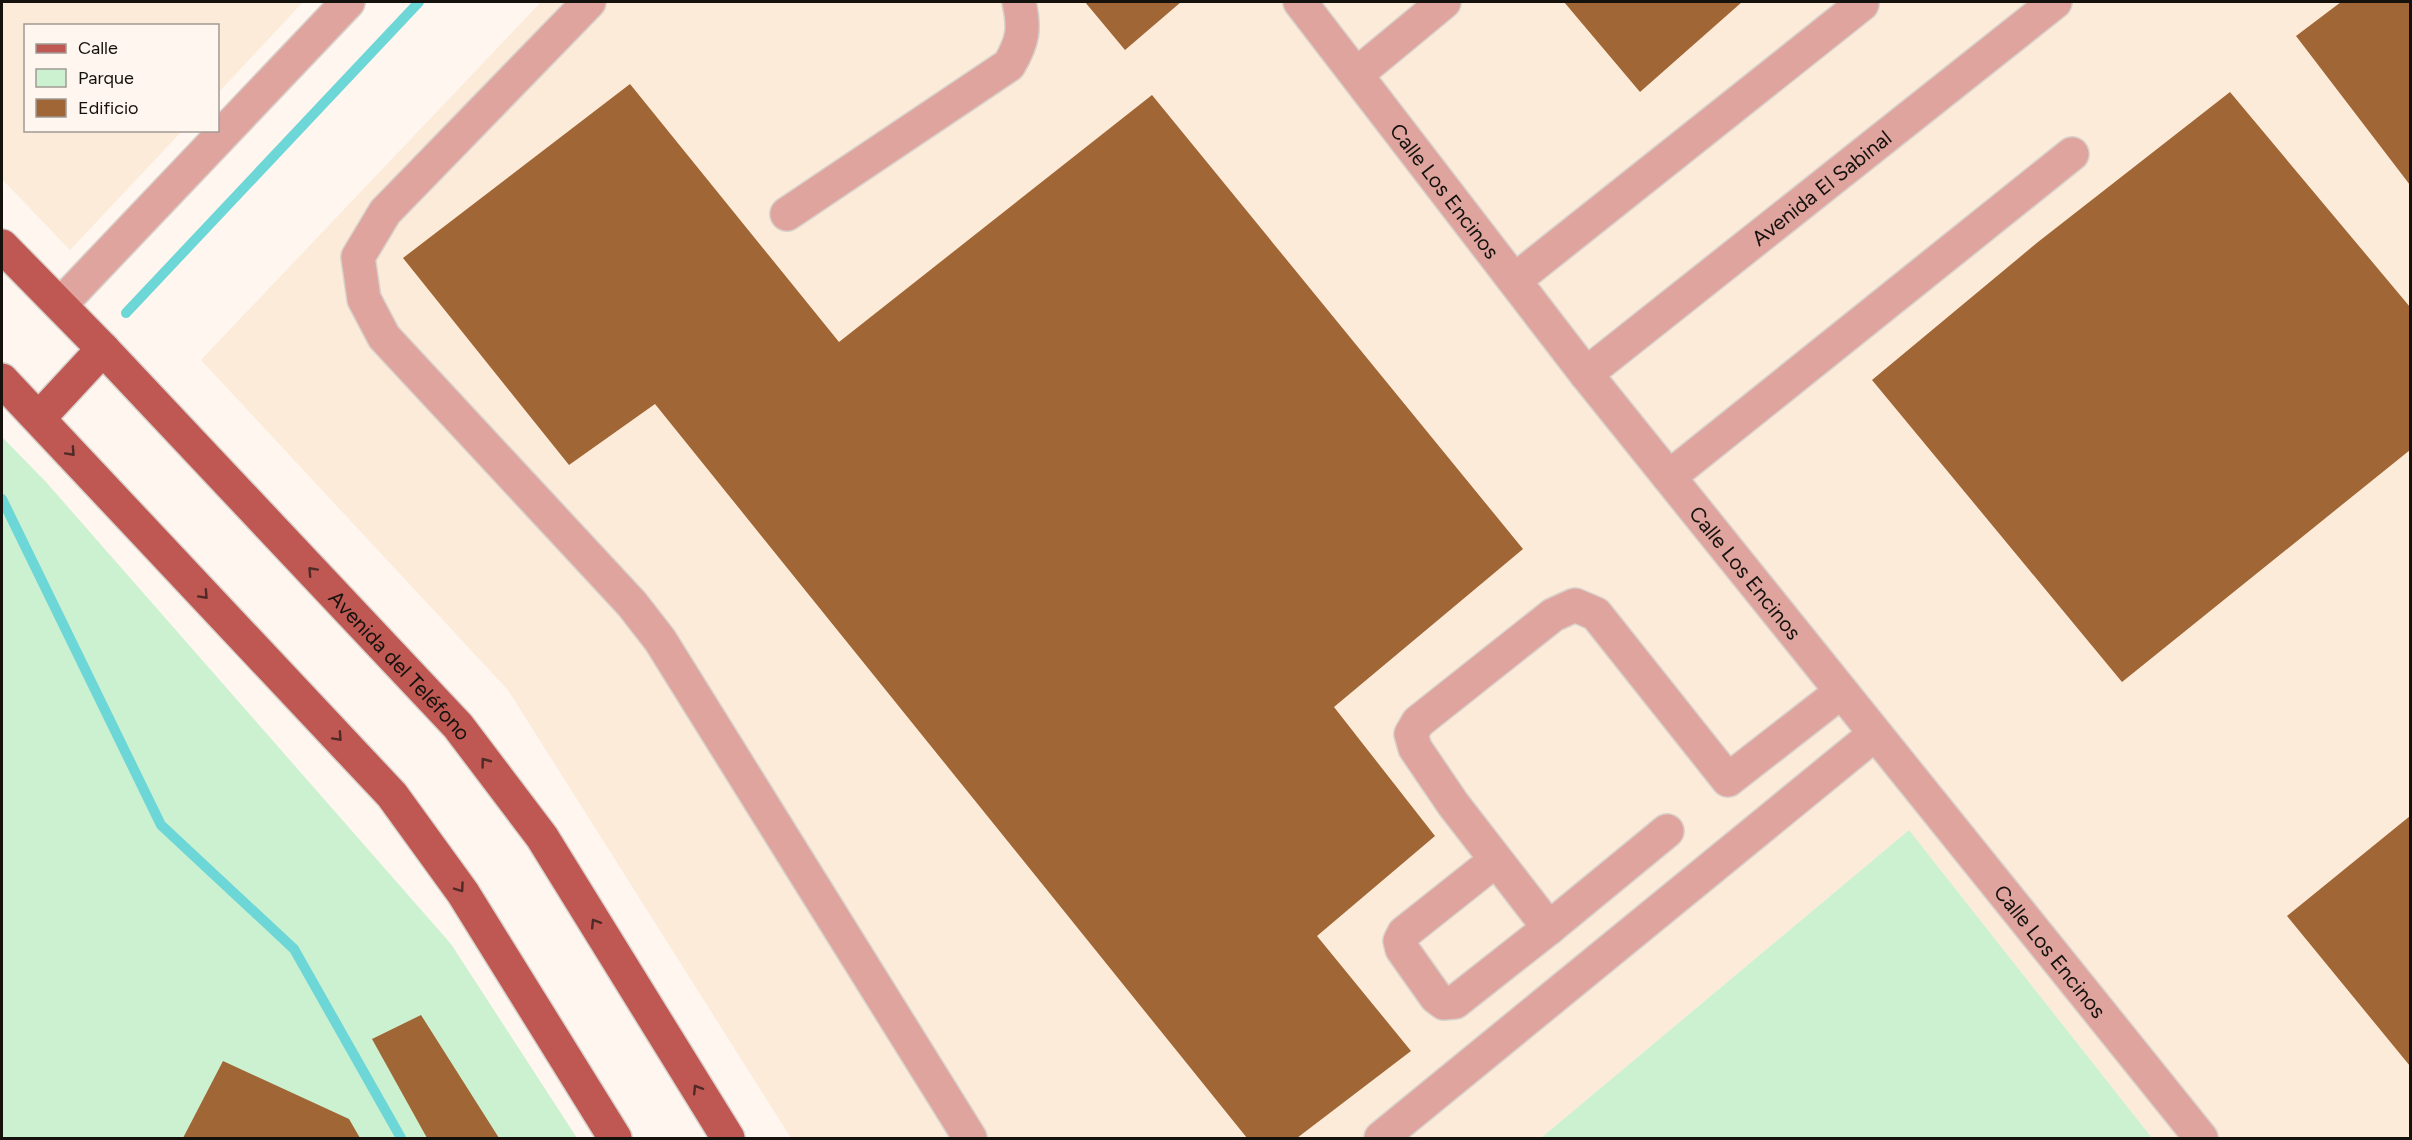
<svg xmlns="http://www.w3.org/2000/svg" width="2412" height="1140" font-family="Figtree,sans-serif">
	<rect width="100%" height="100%" fill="#fef6ef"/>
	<path fill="#fbebd8" d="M2,2H303L218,93V26H26V130L182,131L70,250L2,179Z
		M541,2H2410V1138H2152L1909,830L1541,1138H791L508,690L201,360Z"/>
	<path fill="#cbf1d0" d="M2,437L46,482L451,944L577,1138H2Z
		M1909,830L2152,1138H1541Z"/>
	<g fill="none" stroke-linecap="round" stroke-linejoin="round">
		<path stroke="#6dd6d7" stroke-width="10" d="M126,313L419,2
			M2,499L161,825L294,949L401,1138"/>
	</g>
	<path fill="#a06636" d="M1085,2H1181L1125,50Z
		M1564,2H1742L1640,92Z
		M2341,2H2410V185L2296,36Z
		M630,84L839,342L1152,95L1523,549L1334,707L1435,836L1317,936L1411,1051L1297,1138H1247L655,404L569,465L403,258Z
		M2230,92L2410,307V450L2122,682L1872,380L2038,242Z
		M2410,816V1066L2287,916Z
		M421,1015L499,1138H427L372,1039Z
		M223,1061L349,1119L360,1138H183Z"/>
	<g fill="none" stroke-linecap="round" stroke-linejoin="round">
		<g stroke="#d9d1cb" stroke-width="36">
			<g id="minor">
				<path d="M589,2L385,212L358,257L364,299L384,337L632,604L660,640L970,1138"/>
				<path id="s1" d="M1300,2L1586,374L2201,1138"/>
				<path d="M1357,74L1444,2"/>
				<path d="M787,214L1009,65C1023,41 1025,29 1019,2"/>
				<path d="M1515,280L1862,4"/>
				<path d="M60,305L348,2"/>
				<path id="s2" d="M1586,374L2055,2"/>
				<path d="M1669,477L2072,154"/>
				<path d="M1496,860L1404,933L1400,941L1402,949L1436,997L1444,1003L1455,1002L1549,928L1453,804L1415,748L1411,734L1418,722L1553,615L1575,605L1596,614L1728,780L1841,692"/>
				<path d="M1549,928L1667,831"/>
				<path d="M1381,1138L1875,734"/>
			</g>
		</g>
		<g stroke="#d9d1cb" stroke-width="36">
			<g id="major">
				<path id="s3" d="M2,246L103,349L458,726L542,837L728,1138"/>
				<path d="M2,380L392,795L463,893L615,1138"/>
				<path d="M39,418L103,349"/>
			</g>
		</g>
		<use href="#minor" stroke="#dfa49e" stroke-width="33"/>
		<use href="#major" stroke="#bf5853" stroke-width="33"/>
	</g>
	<defs><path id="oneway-chevron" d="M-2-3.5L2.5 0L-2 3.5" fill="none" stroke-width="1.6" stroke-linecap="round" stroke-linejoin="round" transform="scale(1.5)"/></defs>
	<g stroke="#502a26">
		<use href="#oneway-chevron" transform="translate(71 452) rotate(47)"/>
		<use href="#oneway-chevron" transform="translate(312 571) rotate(-133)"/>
		<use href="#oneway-chevron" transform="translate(204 595) rotate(47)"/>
		<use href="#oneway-chevron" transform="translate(338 737) rotate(47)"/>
		<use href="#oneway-chevron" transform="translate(485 762) rotate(-127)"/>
		<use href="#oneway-chevron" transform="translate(460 888) rotate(55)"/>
		<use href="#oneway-chevron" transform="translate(595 923) rotate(-122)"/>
		<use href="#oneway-chevron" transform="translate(697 1089) rotate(-122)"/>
	</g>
	<g text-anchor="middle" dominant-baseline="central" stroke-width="4.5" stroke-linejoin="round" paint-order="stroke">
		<g font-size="21" fill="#15110d" stroke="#fef6ef">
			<text stroke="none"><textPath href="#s2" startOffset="300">Avenida El Sabinal</textPath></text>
			<text stroke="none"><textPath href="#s1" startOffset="238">Calle Los Encinos</textPath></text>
			<text stroke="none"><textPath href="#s1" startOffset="724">Calle Los Encinos</textPath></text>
			<text stroke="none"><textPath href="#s3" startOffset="578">Avenida del Teléfono</textPath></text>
			<text stroke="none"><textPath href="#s1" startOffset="1210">Calle Los Encinos</textPath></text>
		</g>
	</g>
	<rect width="2412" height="1140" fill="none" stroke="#15110d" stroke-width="6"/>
	<rect x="24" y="24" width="195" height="108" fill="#fef6ef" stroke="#a19a95" stroke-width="1.5"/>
	<rect x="36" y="44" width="30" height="9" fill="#bf5853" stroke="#a19a95" stroke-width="1.5"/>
	<text x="78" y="54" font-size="18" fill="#15110d">Calle</text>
	<rect x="36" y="69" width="30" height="18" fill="#cbf1d0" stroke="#a19a95" stroke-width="1.5"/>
	<text x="78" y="84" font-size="18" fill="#15110d">Parque</text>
	<rect x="36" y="99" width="30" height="18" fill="#a06636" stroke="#a19a95" stroke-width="1.5"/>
	<text x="78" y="114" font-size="18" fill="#15110d">Edificio</text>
</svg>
